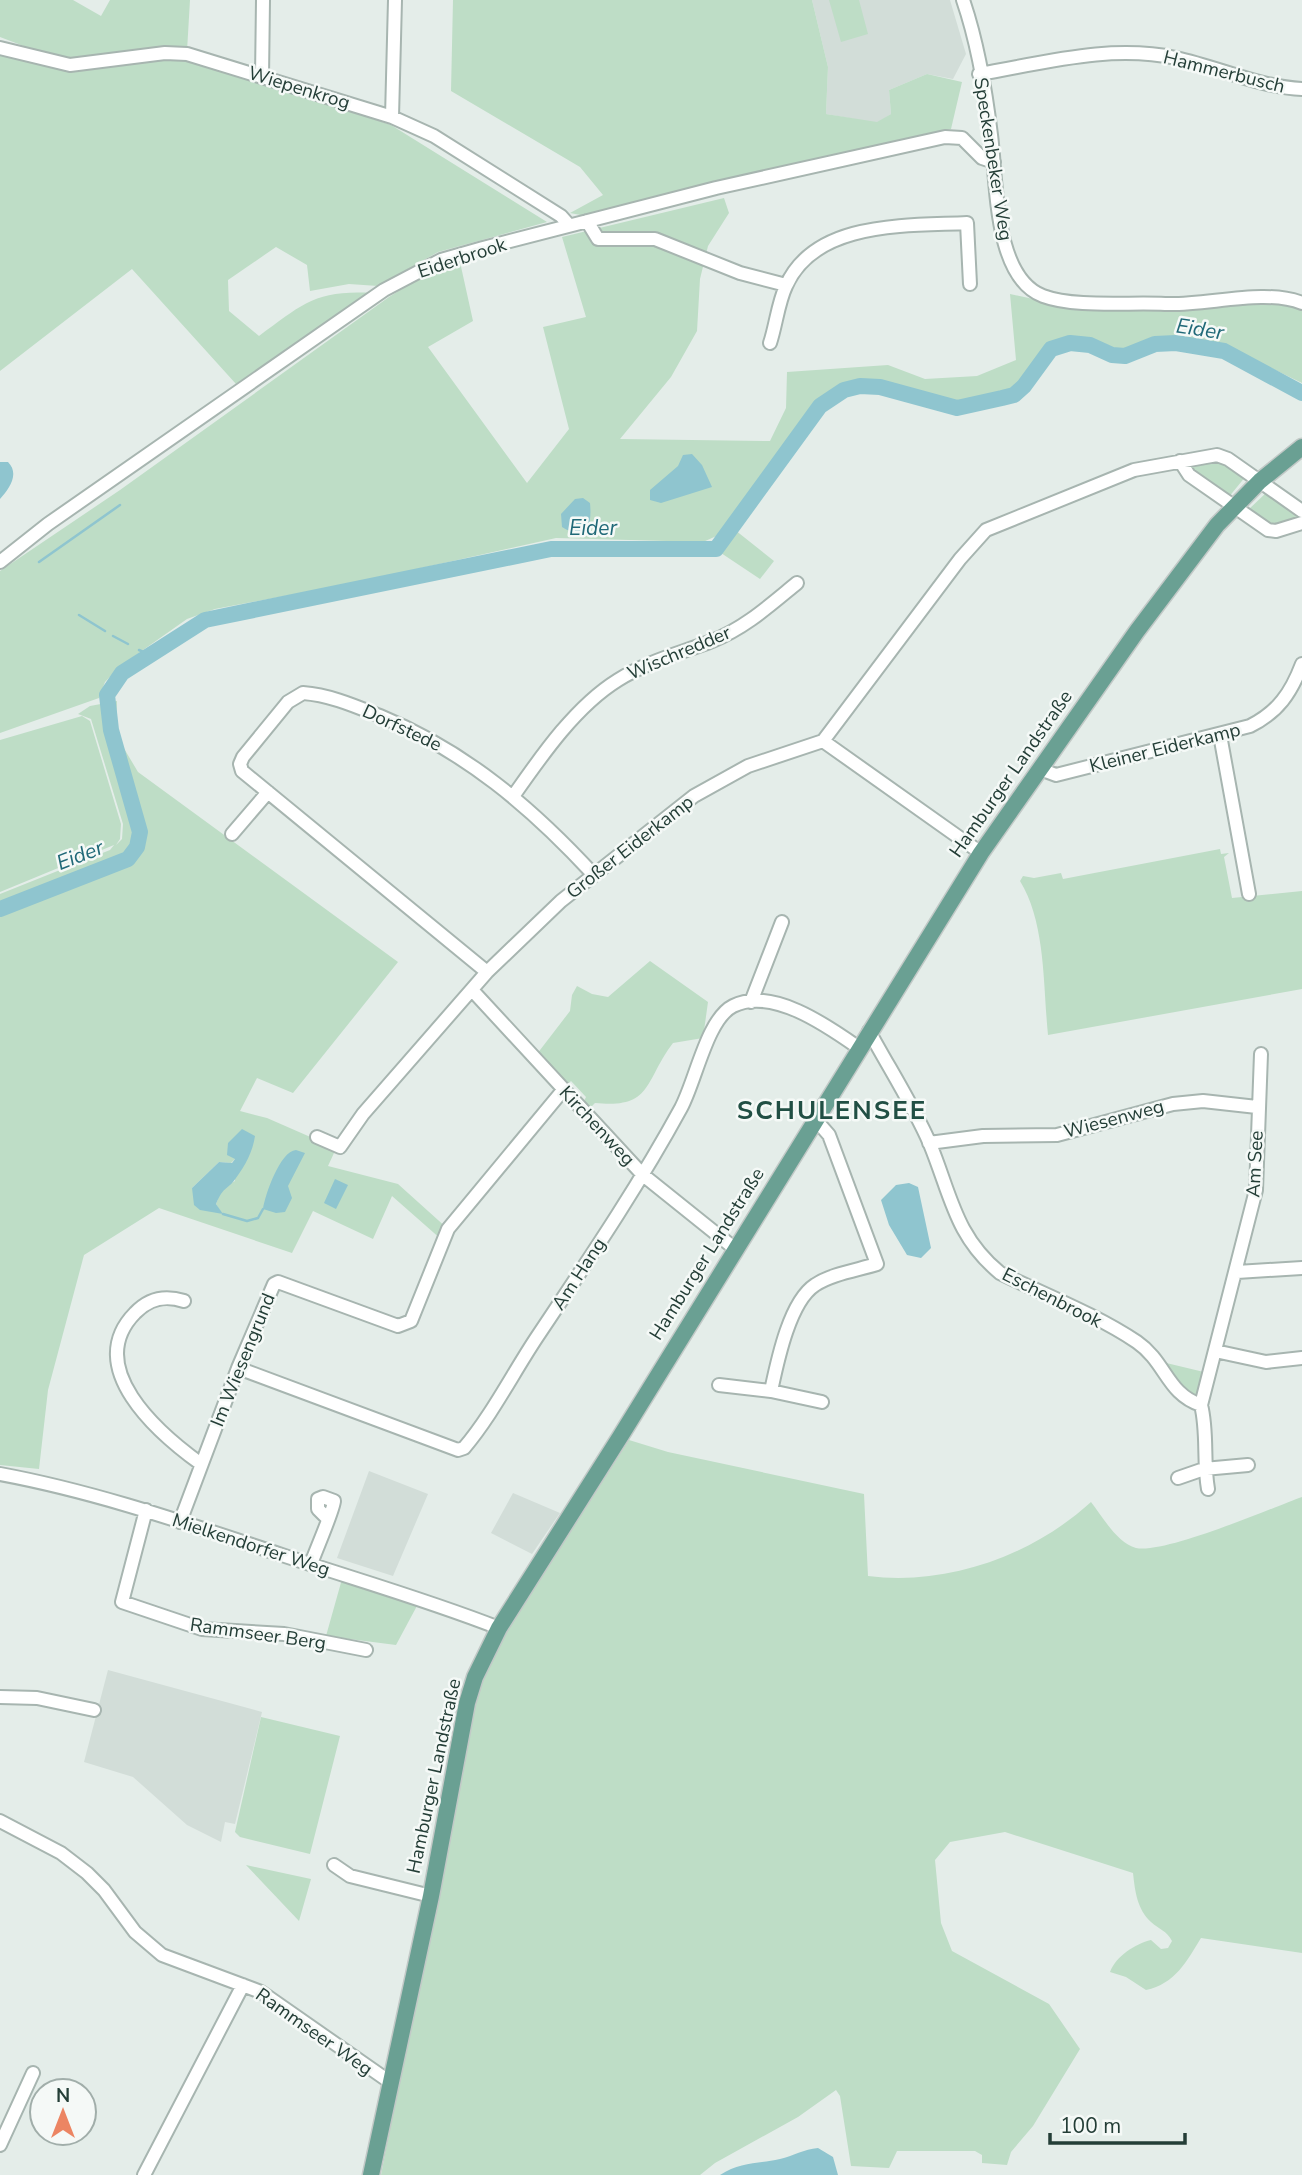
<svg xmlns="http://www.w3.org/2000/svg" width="1302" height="2175" font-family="'Nunito Sans',sans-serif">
	<rect width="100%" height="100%" fill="#e4ede9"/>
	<path fill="#d2ddd8" d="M812,0H950L966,54L953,79L927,74L889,90L891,114L877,123L826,114L828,67Z
		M369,1471L428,1494L393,1576L337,1558Z
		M513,1493L560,1513L532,1554L491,1533Z
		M108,1670L262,1712L235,1824L225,1822L221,1842L187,1825L133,1777L84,1762Z"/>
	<path fill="#beddc6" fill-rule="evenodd" d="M0,0H73L101,16L110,0H190L187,51L63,61L0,37Z
		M453,0H812L828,67L826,114L877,122L891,114L889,90L927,74L962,82L951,129L586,216L570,213L603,195L580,167L451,91Z
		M829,0H859L868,34L841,42Z
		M0,53L55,69H90L171,55L261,81L391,125L547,222L438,252L378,286L349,284L310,291L307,265L276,247L228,280L229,311L259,336C303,304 315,290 372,293L236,384L132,269L0,371Z
		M724,198L729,213L708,246L700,279L697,331L671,377L620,439L770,441L786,408L787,372L888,365L925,379L977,376L1016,360L1010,294L1052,303L1218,306L1269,302L1302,308V383L1226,346L1159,337L1125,351C1108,347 1093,337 1074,337C1034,337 1039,370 1017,386C1007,393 978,398 965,400C951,402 937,397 924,393C872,378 843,372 804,416L721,534L703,542L556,538L354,583L215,609L187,619L119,667L105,682L99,698L0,733V571L120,490L389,297L413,282L460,262L473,321L428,347L527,483L569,429L543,327L586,317L562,237Z
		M1219,459L1246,476L1228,498L1189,470V466Z
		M1267,492L1295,511L1297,521L1276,528L1247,511Z
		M735,530L774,561L760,579L718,551Z
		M117,701L116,735L138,772L398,962L293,1093L257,1078L240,1111L267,1118L331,1146L334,1153L328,1166L398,1184L448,1229L442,1240L392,1196L373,1239L313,1211L292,1253L159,1208L84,1255L48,1390L39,1469L0,1465V894L110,850L114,845L0,892V740L82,716L90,721L121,824L120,839L116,845L122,839L123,824L91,719L78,714L90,706ZM235,1159V1181L222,1188L216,1204L222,1214L192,1188L219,1162L231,1163Z
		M1220,849L1221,854L1229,853L1224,857L1232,898L1302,891V989L1048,1035C1043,986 1046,923 1020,881L1023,876L1034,878L1061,873L1063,879Z
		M650,961L708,1002L703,1038L673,1043C644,1081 653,1109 595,1103L590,1108L584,1101L586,1097L571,1081L566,1086L537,1054L570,1011L572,995L577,986L592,994L608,997Z
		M1158,1361L1208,1373L1201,1405L1186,1400Z
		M629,1440L668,1452L864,1494L868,1576C947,1586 1032,1556 1091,1502C1102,1516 1117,1543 1136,1548C1165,1554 1269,1509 1302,1497V1953L1201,1938C1187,1961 1175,1984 1146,1990L1126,1977L1110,1972C1116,1956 1135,1944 1151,1940L1161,1949L1168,1948L1172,1941C1166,1930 1160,1930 1151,1922C1137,1909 1135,1891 1133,1873L1005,1832L950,1842L935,1860L941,1923L952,1951L1049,2004L1080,2049L1033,2126L1011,2152L1007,2165L982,2163V2155L975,2151H897L889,2168L851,2166L840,2096L836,2090L798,2117L715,2163L700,2175H381L477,1678Z
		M342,1579L418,1604L396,1645L326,1636Z
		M261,1717L340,1736L310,1854L240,1837L235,1832Z
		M246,1865L311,1879L299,1921Z"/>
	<path fill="#8fc5cf" d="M692,454L702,465L712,487L661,503L650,500V490L678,466L683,455Z
		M0,462H8C20,474 9,489 0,499Z
		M583,498L590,503C592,525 588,543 562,527L561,514L575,499Z
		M242,1129L255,1136C253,1151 245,1166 236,1178C228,1190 224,1185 216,1204L223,1214L200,1210L194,1205L192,1188L219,1162L232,1163L235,1159L227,1155L228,1143Z
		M296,1150L305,1153L288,1186L292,1198L285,1212L276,1213L263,1209C265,1195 280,1151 296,1150Z
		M335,1179L348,1185L336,1209L324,1203Z
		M909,1183L918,1187L931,1248L921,1258L907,1255L889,1225L881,1200L896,1185Z
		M818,2148L833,2157L838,2175H720C740,2162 757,2164 780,2159C793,2156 804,2149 818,2148Z"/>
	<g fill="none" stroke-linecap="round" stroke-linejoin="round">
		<path stroke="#8fc5cf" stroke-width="2.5" d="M39,562L120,505
			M79,615L105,631
			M113,636L128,644
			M139,650L148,654
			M223,1214L247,1221L258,1218L263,1209"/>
		<path stroke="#8fc5cf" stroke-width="16" d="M0,909L128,859L137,847L140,832L111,730L107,695L122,673L205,620L551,549H716L820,406L844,390L860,386L880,387L957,408L1002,398L1014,395L1024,386L1051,349L1070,343L1090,345L1112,355L1125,356L1155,344L1176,343L1224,351L1302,393"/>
		<g stroke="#a7b5b0" stroke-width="16">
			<path id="minor" d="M963,0C977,41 986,93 991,135C997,179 993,277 1043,296C1075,308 1130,302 1165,304C1206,306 1264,288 1302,303
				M0,48L70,65L165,53L187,54L392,117L434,136L561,216L569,225
				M979,74C1044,63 1110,44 1176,58C1218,67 1259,87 1302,89
				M262,77L263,0
				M392,117L395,0
				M587,221L598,239H655L740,273L786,285
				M770,343C776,325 778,303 786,286C815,220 909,226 967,223L970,284
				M1180,461L1189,475L1268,530L1276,531L1302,523
				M0,562L48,524L384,290L441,260L483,248L716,188L945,137L962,138L982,158L994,162
				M1220,735L1249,894
				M823,741L981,853
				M1040,769L1056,775L1250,726C1278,712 1291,693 1302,664
				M514,795C542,755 576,706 618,680C648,661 681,653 712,641C745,628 770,605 797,583
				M232,834L268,792
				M487,972L242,771L240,764L243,757L288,702L303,693C330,695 355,706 380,716C465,751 531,807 593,874
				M472,990L643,1175L734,1248
				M751,1002L782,922
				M869,1031C889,1068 913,1105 930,1144C951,1195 955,1236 1000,1273C1045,1295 1095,1314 1137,1342C1166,1362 1167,1394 1201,1405
				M317,1137L340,1147L363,1114L487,972L561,901L694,796L748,766L823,741L960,559L986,530L1134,470L1217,455L1228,459L1302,511
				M929,1143L983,1136L1057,1135L1173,1104L1203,1101L1257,1107
				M1237,1272L1302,1268
				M184,1301C165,1295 149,1298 135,1313C82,1367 158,1433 201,1464
				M1215,1351L1266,1362L1302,1358
				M238,1368L458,1450L464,1448C492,1415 513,1373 537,1337C587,1262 638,1187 681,1108C696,1080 707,1019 733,1006C772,986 829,1027 859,1048
				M719,1385L771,1391L822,1402
				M771,1391C777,1363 789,1302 815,1285C831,1274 858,1270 877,1264L829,1135L815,1119
				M0,1474C97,1492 188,1524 282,1555C354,1579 428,1600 499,1628
				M1178,1478L1204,1469L1248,1465
				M1208,1489C1203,1461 1208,1432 1201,1405L1256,1190L1261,1054
				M146,1510L122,1602L202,1629L284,1634L366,1650
				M180,1522L238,1368L274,1284L278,1282L398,1326L411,1321L448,1229L564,1089
				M311,1564C315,1552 334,1509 334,1501L323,1497L318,1499V1509L327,1518
				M0,1697L37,1698L94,1710
				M0,1821L61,1853L87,1873L104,1890L135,1932L162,1955L261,1992L390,2082
				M334,1865L350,1876L431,1896
				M0,2145L33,2073
				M144,2175L243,1985"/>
		</g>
		<g stroke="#c2c9c7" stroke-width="19">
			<path id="major" d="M371,2175L431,1896L467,1703L475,1677L499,1628L620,1437L981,853L1137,631L1217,525L1260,481L1302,447"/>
		</g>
		<use href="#minor" stroke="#fff" stroke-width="12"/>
		<use href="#major" stroke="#6aa093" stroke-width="16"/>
	</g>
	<g text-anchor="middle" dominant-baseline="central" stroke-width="5" stroke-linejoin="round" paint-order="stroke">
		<g font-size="19" fill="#243e37" stroke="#f5f9f7">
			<text transform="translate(1224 72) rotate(14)">Hammerbusch</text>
			<text transform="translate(299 88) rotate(17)">Wiepenkrog</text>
			<text transform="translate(993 159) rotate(81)">Speckenbeker Weg</text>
			<text transform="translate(462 258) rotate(-18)">Eiderbrook</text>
			<text transform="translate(679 653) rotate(-23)">Wischredder</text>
			<text transform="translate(402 728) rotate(25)">Dorfstede</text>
			<text transform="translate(1165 748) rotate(-14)">Kleiner Eiderkamp</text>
			<text transform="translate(1011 774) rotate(-55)">Hamburger Landstraße</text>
			<text transform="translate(630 847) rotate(-38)">Großer Eiderkamp</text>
			<text transform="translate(1114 1119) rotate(-15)">Wiesenweg</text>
			<text transform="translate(597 1126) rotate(47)">Kirchenweg</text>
			<text transform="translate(1255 1164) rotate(-87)">Am See</text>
			<text transform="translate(707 1254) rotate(-58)">Hamburger Landstraße</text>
			<text transform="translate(579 1274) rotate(-57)">Am Hang</text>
			<text transform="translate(1052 1298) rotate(27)">Eschenbrook</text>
			<text transform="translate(243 1360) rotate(-68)">Im Wiesengrund</text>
			<text transform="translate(251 1545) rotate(18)">Mielkendorfer Weg</text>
			<text transform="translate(258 1634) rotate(8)">Rammseer Berg</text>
			<text transform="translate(434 1776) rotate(-78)">Hamburger Landstraße</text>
			<text transform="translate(314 2032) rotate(35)">Rammseer Weg</text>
		</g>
		<g font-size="21" font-style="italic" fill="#206978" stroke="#f5f9f7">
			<text transform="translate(1200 329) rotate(9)">Eider</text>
			<text x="593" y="528">Eider</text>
			<text transform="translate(80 855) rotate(-21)">Eider</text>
		</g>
		<g font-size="26" font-weight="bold" letter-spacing="2" fill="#214f44" stroke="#f5f9f7">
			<text x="832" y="1110">SCHULENSEE</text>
		</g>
	</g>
	<g transform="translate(63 2112)"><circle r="33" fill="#f5f9f7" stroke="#a1aeaa" stroke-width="2"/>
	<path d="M0-5L12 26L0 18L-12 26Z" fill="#ec8563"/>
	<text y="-10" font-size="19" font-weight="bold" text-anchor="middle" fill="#243e37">N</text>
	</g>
	<path d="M1050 2133v10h135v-10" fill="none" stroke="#243e37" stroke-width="3.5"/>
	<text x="1060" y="2133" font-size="21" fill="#243e37" stroke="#f5f9f7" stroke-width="5" paint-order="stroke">100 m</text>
</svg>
